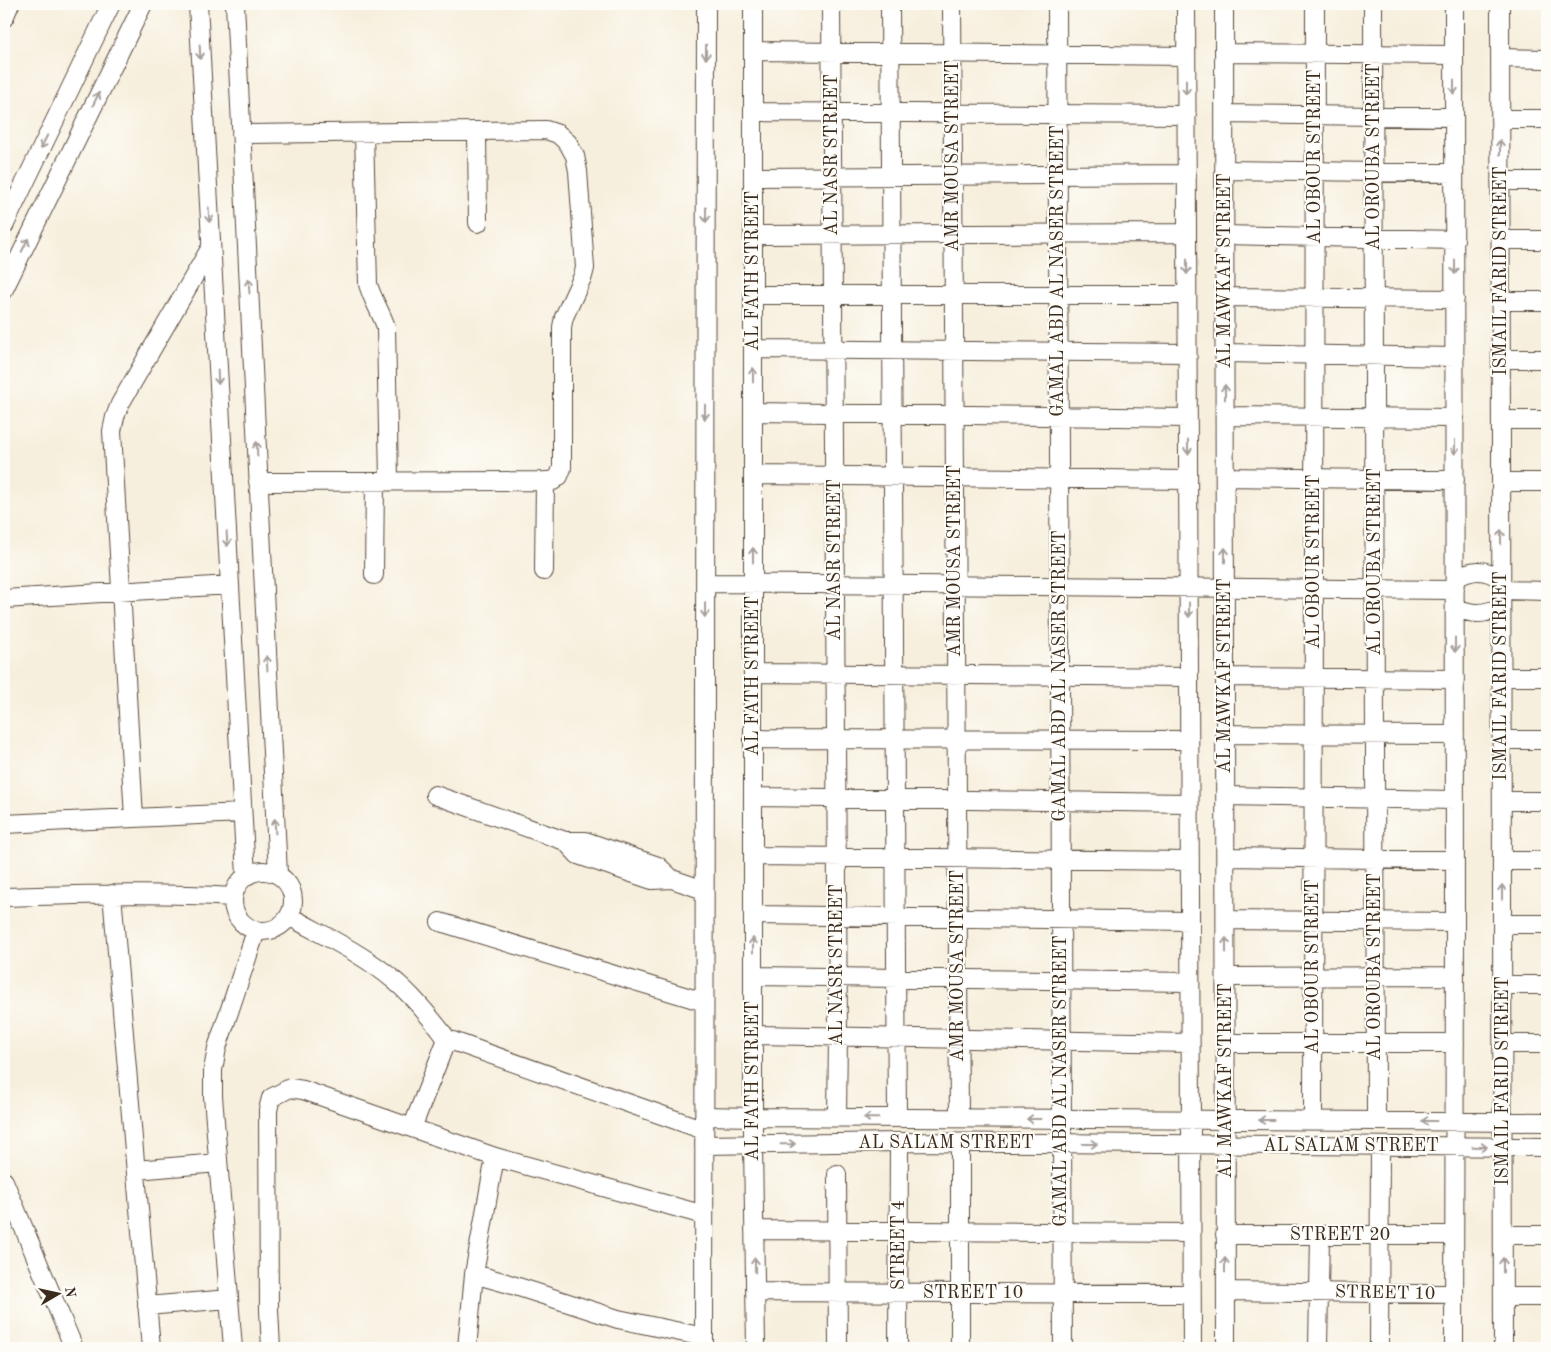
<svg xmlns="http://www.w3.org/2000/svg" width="1551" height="1352" font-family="'Old Standard TT',serif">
	<rect width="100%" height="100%" fill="#fdfcf7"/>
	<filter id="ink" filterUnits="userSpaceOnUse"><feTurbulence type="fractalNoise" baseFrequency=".02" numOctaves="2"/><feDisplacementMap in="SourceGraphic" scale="10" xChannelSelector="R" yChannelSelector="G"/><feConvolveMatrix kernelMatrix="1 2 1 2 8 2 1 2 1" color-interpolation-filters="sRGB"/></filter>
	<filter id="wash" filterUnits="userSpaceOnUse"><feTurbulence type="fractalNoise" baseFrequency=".0096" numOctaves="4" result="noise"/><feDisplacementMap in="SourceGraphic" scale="20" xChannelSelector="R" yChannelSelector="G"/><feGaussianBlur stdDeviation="1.12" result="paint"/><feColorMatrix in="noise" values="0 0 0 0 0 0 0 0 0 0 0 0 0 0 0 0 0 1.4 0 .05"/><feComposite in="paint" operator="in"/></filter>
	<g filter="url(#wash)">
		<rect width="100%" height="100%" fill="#f7efdd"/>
	</g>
	<g filter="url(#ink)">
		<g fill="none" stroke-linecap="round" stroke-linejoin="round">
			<g stroke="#57483b" stroke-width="20">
				<path id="minor" d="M198,4L246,876
					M235,4L278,874
					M753,4V1145L756,1348
					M831,4L838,1037L837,1117
					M890,4L897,1118
					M952,4L959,1118
					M1057,4L1063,1348
					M1186,4L1192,1348
					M1224,4L1226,1348
					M1373,4L1376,1120
					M1500,4L1503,1348
					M4,18L10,4
					M753,51L1186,56
					M1224,53L1454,55
					M1500,58L1547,59
					M753,112L1187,115
					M1224,114L1454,117
					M1500,119H1547
					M477,131L478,223
					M364,133L368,284C372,299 381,312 386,327L389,481
					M241,134L546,130L558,134L568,143L575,156L578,171L585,268L583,276L564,317L562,327V468L559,476L553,481H545L258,482
					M1224,170L1454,173
					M753,177L1187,174
					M1500,181H1547
					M4,226L111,4
					M753,235L1187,233
					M1225,235L1455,240
					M1501,240H1547
					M4,289L143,4
					M753,295H1187
					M1225,297L1455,299
					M1501,301H1547
					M753,349L1187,353
					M1225,353L1455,357
					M1501,359H1547
					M753,412L1188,418
					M1225,416L1455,418
					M1501,420H1547
					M754,475L1188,480
					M1225,477L1455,480
					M1501,482H1547
					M544,571L545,481
					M374,575L375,482
					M1455,578C1473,569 1484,568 1501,579
					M705,583L1455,590
					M1501,590L1547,591
					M4,599L230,585
					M1455,607C1471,615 1484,615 1501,607
					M753,673L1189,677
					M1225,677L1455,679
					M1502,677H1547
					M1226,734L1455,735
					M753,739L1189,740
					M1502,740H1547
					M435,795L565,841H585L658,866L672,879L704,890
					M1226,796L1455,800
					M753,797L1189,803
					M1502,801H1547
					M134,818L112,431L115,417L120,404L211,247
					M4,824L242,813
					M565,841L578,855L652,880L672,879
					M754,856L1190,861
					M1226,857L1455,860
					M1502,861H1547
					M233 901a30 30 0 1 1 60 0a30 30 0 1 1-60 0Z
					M112,894L151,1348
					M4,897C80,895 156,892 232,897
					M753,915L1190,921
					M289,916C324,936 364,954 395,981C415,998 431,1018 447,1039L704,1130
					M1226,920L1455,922
					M440,922L704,1002
					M1502,924H1547
					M754,976L1190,982
					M1226,977L1455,976
					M1502,985H1547
					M753,1035L1190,1043
					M1226,1043H1455
					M1503,1044H1547
					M704,1116L753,1117L1547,1122
					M1313,1120L1315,4
					M412,1128L447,1039
					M704,1145L899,1142L1547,1147
					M136,1170L218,1163
					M837,1174L838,1348
					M4,1181L74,1348
					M754,1230L1191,1233
					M1225,1235H1454
					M1503,1235H1547
					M474,1274L506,1283L618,1319L704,1337
					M1226,1291L1454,1294
					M755,1292L1191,1294
					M1503,1297H1547
					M147,1306L229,1299
					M233,1348L213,1096V1070L217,1048L256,931
					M271,1348L269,1310L268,1110L271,1098L290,1088L303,1090L495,1157L704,1215
					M467,1348L474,1274L495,1157
					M704,1348L706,4
					M898,1348L899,1142
					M960,1348V1143
					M1318,1348L1320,1235
					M1379,1348L1380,1146
					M1454,1348L1455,922L1454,4"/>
			</g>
			<use href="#minor" stroke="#fff" stroke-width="18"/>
		</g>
		<defs><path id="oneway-shaft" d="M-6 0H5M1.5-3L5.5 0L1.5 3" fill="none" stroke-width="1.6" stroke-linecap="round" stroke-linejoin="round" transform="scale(1.25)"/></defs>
		<g stroke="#a79f9a">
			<use href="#oneway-shaft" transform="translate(200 52) rotate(87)"/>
			<use href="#oneway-shaft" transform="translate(706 52) rotate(90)"/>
			<use href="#oneway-shaft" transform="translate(1186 87) rotate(90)"/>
			<use href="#oneway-shaft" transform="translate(1454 87) rotate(90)"/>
			<use href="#oneway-shaft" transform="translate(96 99) rotate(-64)"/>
			<use href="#oneway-shaft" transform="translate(44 142) rotate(116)"/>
			<use href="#oneway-shaft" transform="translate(1500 147) rotate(-90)"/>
			<use href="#oneway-shaft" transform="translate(209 215) rotate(87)"/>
			<use href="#oneway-shaft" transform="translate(706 215) rotate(90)"/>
			<use href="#oneway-shaft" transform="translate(25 245) rotate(-64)"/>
			<use href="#oneway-shaft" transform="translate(1187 267) rotate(90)"/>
			<use href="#oneway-shaft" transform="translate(1455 267) rotate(90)"/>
			<use href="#oneway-shaft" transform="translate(249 286) rotate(-93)"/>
			<use href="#oneway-shaft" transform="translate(753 375) rotate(-90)"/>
			<use href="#oneway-shaft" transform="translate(218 377) rotate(87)"/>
			<use href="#oneway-shaft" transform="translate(1225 392) rotate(-90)"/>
			<use href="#oneway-shaft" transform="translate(705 412) rotate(90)"/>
			<use href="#oneway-shaft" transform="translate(1188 447) rotate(90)"/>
			<use href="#oneway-shaft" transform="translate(1455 447) rotate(90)"/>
			<use href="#oneway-shaft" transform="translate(257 449) rotate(-93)"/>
			<use href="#oneway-shaft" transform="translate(1501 537) rotate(-90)"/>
			<use href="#oneway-shaft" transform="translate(227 539) rotate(87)"/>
			<use href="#oneway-shaft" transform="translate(753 555) rotate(-90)"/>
			<use href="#oneway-shaft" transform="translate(1225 555) rotate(-90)"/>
			<use href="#oneway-shaft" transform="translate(705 610) rotate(90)"/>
			<use href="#oneway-shaft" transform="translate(1189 610) rotate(90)"/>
			<use href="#oneway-shaft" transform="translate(1455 645) rotate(90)"/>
			<use href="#oneway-shaft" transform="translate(267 663) rotate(-93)"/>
			<use href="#oneway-shaft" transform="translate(275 826) rotate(-93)"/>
			<use href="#oneway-shaft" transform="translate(1502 892) rotate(-90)"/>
			<use href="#oneway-shaft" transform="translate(753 945) rotate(-90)"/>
			<use href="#oneway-shaft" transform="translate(1226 945) rotate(-90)"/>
			<use href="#oneway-shaft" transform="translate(871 1118) rotate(-179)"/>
			<use href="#oneway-shaft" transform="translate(1034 1119) rotate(-180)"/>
			<use href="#oneway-shaft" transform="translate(1266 1120) rotate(-180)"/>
			<use href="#oneway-shaft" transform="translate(1429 1121) rotate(-180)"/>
			<use href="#oneway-shaft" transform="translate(788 1144) rotate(-1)"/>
			<use href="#oneway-shaft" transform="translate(1090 1144)"/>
			<use href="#oneway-shaft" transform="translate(1480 1147) rotate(1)"/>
			<use href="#oneway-shaft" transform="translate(755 1265) rotate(-91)"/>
			<use href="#oneway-shaft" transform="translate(1225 1265) rotate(-90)"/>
			<use href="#oneway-shaft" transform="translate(1503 1265) rotate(-90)"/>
		</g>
	</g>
	<g text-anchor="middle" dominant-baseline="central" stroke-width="4" stroke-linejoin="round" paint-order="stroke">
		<g font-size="18" fill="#3b2a1e" stroke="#fdfcf7">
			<text transform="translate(832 155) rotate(-90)">AL NASR STREET</text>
			<text transform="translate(953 156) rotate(-90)">AMR MOUSA STREET</text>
			<text transform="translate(1315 157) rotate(-90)">AL OBOUR STREET</text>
			<text transform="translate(1374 157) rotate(-90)">AL OROUBA STREET</text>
			<text transform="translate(753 271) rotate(-90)">AL FATH STREET</text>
			<text transform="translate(1058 271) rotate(-90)">GAMAL ABD AL NASER STREET</text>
			<text transform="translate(1225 271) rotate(-90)">AL MAWKAF STREET</text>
			<text transform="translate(1501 271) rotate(-90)">ISMAIL FARID STREET</text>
			<text transform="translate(835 560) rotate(-90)">AL NASR STREET</text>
			<text transform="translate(955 561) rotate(-90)">AMR MOUSA STREET</text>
			<text transform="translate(1314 562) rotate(-90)">AL OBOUR STREET</text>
			<text transform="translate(1375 562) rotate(-90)">AL OROUBA STREET</text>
			<text transform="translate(753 676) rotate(-90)">AL FATH STREET</text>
			<text transform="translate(1060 676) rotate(-90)">GAMAL ABD AL NASER STREET</text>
			<text transform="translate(1225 676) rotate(-90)">AL MAWKAF STREET</text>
			<text transform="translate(1501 676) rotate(-90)">ISMAIL FARID STREET</text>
			<text transform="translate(837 965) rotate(-90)">AL NASR STREET</text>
			<text transform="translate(958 966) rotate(-90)">AMR MOUSA STREET</text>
			<text transform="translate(1313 967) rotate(-90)">AL OBOUR STREET</text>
			<text transform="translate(1375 967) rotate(-90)">AL OROUBA STREET</text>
			<text transform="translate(753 1081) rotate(-90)">AL FATH STREET</text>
			<text transform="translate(1061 1081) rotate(-90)">GAMAL ABD AL NASER STREET</text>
			<text transform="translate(1226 1081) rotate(-90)">AL MAWKAF STREET</text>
			<text transform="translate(1503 1081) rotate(-90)">ISMAIL FARID STREET</text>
			<text x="946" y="1143">AL SALAM STREET</text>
			<text x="1351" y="1146">AL SALAM STREET</text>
			<text x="1340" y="1235">STREET 20</text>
			<text transform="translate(899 1245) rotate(-90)">STREET 4</text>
			<text x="973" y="1293">STREET 10</text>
			<text transform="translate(1385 1293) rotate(1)">STREET 10</text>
		</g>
	</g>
	<rect width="1551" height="1352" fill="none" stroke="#fdfcf7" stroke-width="20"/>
	<g transform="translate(58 1294) rotate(81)" stroke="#fdfcf7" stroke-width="4" paint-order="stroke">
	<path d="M0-4L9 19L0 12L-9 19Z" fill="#3b2a1e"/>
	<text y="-8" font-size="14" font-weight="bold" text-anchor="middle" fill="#3b2a1e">N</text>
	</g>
</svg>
